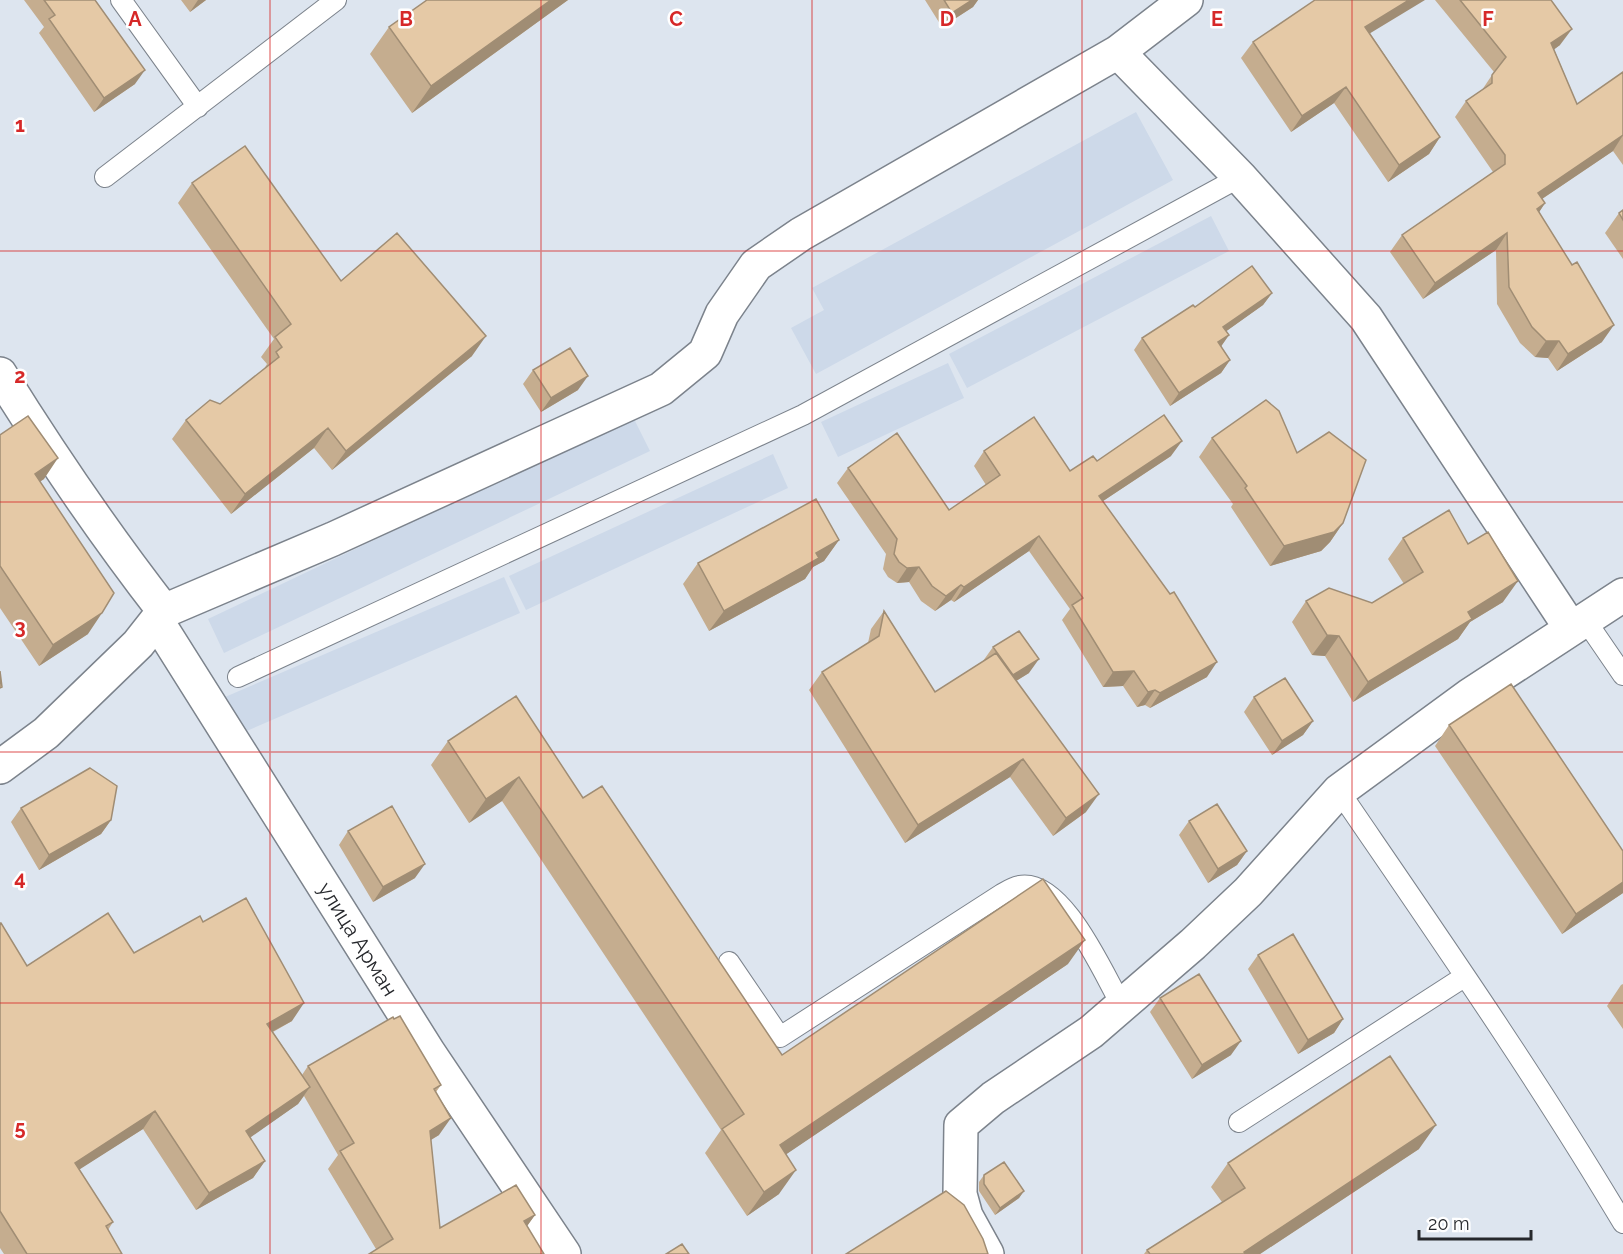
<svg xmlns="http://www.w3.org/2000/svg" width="1623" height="1254" font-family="Raleway,sans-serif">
	<rect width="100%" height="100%" fill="#dde5ef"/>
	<path fill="#cdd9e9" d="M1136,112L1173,180L816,374L791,328L824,310L812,288Z
		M1211,216L1229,251L967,388L949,354Z
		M948,363L964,398L838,457L821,422Z
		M633,417L650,451L224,653L208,619Z
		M773,454L788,488L526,610L509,576Z
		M504,577L520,613L242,733L225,697Z"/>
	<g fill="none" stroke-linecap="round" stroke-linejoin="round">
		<g stroke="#7c838c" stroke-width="22">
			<path id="lane" d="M121,0L198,107
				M105,177L336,0
				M1586,621L1623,675
				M238,677L803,415L1240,177
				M1339,791C1436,933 1535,1075 1623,1223
				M729,962L780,1037L1002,894C1007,891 1013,887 1019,886C1062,877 1103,973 1121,1004
				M1239,1122L1464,977"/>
		</g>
		<g stroke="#7c838c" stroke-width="36">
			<path id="street" d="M1118,52L1240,177L1366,318L1570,627
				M0,374C51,456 105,535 164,611
				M157,621L429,1053L564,1254
				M0,767L46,733L138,644L164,611L333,539L661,389L705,353L722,314L756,265L801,234L1118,52L1186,0
				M987,1254L966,1216L960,1194L961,1125L993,1098L1091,1032L1193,944L1248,892L1339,791L1470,695L1623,595"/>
		</g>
		<use href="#lane" stroke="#fff" stroke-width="20"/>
		<use href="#street" stroke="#fff" stroke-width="33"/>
	</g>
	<path fill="#c5ad8f" d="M24,0H95L135,84L94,112L39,33L44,27Z
		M181,0H206L190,12Z
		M427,0H568L412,113L370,54L389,27Z
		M925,0H978L973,7L942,27Z
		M1435,0H1551L1560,45L1554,49L1577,104L1623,72V165L1613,151L1542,199L1545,203L1539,212L1602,342L1557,371L1548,358L1535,357L1520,343L1497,304L1496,250L1423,299L1390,252L1402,235L1493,172L1455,117L1466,101L1482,90L1494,72Z
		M1370,33L1440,137L1429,154L1388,182L1334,103L1291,132L1241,58L1253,42Z
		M192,183L341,281L472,356L332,470L314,448L231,514L172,439L186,420L220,404L264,369L267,364L261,357L274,339L178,203Z
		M1623,210V259L1605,233L1619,213Z
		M1272,293L1263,305L1226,331L1229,335L1221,346L1230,360L1221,373L1170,406L1134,350L1142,338L1195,307Z
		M533,370L578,390L541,412L523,384Z
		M0,435L44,479L40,481L88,634L39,666L0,608Z
		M1212,438L1297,453L1343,523L1330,542L1321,551L1270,566L1231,507L1233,504L1199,457Z
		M984,451L1070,471L1097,461L1171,456L1103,501L1207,677L1150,708L1145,705L1137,707L1123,686L1103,687L1062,620L1070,609L1029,551L954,602L951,600L935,611L921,601L909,582L897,583L888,577L883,569L886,554L837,483L848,468L949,510L986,485L974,466Z
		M1403,538L1503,602L1470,622L1458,639L1353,702L1325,656L1312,655L1292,622L1306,601L1372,603L1404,584L1388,559Z
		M839,540L824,561L813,567L805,579L709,631L683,584L698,563Z
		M884,611L935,692L983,661L993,647L1029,673L1016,681L1086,812L1053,836L1010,777L905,843L809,690L822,672L868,643L871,629Z
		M1254,697L1313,721L1303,735L1272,755L1244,712Z
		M1449,725L1623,851V893L1562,934L1435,746Z
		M448,741L583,798L782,1055L1068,964L786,1154L779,1194L747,1216L705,1153L721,1130L502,801L469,823L431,765Z
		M21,808L111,820L101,834L39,870L11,822Z
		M1189,821L1247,851L1237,865L1208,883L1179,835Z
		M348,831L415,878L373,902L339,845Z
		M203,922L292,1021L273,1032L302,1075L308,1066L441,1085L436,1092L439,1135L431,1140L440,1228L535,1215L527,1226L376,1249L328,1169L338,1155L304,1096L298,1104L250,1137L265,1161L253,1178L196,1210L143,1129L79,1169L113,1222L108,1230L122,1254H4L0,1248V923L27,966L134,953Z
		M1258,955L1343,1019L1334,1033L1298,1054L1248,969Z
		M1623,984V1029L1607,1006L1621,985Z
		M1160,998L1231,1055L1192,1079L1150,1012Z
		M1419,1149L1260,1254H1144L1147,1250L1222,1202L1211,1187L1228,1163Z
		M984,1175L1024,1191L1019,1198L995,1215L979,1191V1182Z"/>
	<path fill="#a08d74" d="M198,0H206L190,12Z
		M551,0H568L412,113L431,86Z
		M972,0H978L973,7L942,27L952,13Z
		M1409,0H1425L1354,43L1365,27Z
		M1572,29L1560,45L1540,60L1551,43Z
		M145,70L135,84L94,112L104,98Z
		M1346,87L1334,103L1291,132L1302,116Z
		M1623,135L1613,151L1527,209L1538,193Z
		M1440,137L1429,154L1388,182L1399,165Z
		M1545,203L1534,220L1537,209Z
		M1507,233L1496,250L1423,299L1435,283Z
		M1272,293L1263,305L1214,340L1223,327Z
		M1614,325L1602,342L1557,371L1568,354Z
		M1229,335L1220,348L1218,342Z
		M486,336L472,356L332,470L346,451Z
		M1546,341H1559L1548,358L1535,357Z
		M1230,360L1221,373L1170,406L1179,393Z
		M588,376L578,390L541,412L551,398Z
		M328,428L314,448L231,514L245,494Z
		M1182,441L1171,456L1088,511L1099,496Z
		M58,458L44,479L21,495L35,474Z
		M1343,523L1330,542L1321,551L1270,566L1284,546Z
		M1039,536L1029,551L954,602L964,587Z
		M839,540L824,561L813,567L805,579L709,631L724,611L816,553Z
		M919,567L909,582L897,583L907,568Z
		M1518,581L1503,602L1470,622L1458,639L1353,702L1368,682L1468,612Z
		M961,585L951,600L935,611L946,596Z
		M102,613L88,634L39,666L53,645Z
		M1327,635L1339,636L1325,656L1312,655Z
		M1039,659L1029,673L1003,689L1013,675Z
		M1217,662L1207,677L1150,708L1160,693Z
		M1134,671L1123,686L1103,687L1113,672Z
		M1155,690L1145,705L1137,707L1148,692Z
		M1313,721L1303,735L1272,755L1282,741Z
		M1023,759L1010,777L905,843L918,825Z
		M519,777L502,801L469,823L486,799Z
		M1099,794L1086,812L1053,836L1066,818Z
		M111,820L101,834L39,870L49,855Z
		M1247,851L1237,865L1208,883L1218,869Z
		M425,864L415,878L373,902L383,887Z
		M1623,882V893L1562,934L1576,914Z
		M1085,940L1068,964L763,1170L780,1145Z
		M304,1003L292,1021L255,1041L267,1024Z
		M1343,1019L1334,1033L1298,1054L1308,1040Z
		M1241,1041L1231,1055L1192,1079L1202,1065Z
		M310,1087L298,1104L234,1149L246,1131Z
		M155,1111L143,1129L63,1180L75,1163Z
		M451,1118L439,1135L417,1148L430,1131Z
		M1436,1125L1419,1149L1260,1254H1243L1244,1252Z
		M265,1161L253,1178L196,1210L209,1193Z
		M796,1170L779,1194L747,1216L764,1192Z
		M1024,1191L1019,1198L995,1215L1000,1208Z
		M535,1215L522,1233L524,1221Z"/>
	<path fill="#e5c9a6" stroke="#a08d74" stroke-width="1.5" d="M44,0H95L145,70L104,98L49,19L55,15Z
		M427,0H551L431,86L389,27Z
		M944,0H972L952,13Z
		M1315,0H1409L1365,27L1440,137L1399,165L1346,87L1302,116L1253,42Z
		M1460,0H1551L1572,29L1551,43L1577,104L1623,72V135L1538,193L1545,203L1537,209L1572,265L1577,262L1614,325L1568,354L1559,341H1546L1532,327L1509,287L1507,233L1435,283L1402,235L1505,164V155L1466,101L1492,83V75L1506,57Z
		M245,146L341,281L397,233L486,336L346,451L328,428L245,494L186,420L210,400L220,404L279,357L276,352L282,347L275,337L291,324L192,183Z
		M1623,210V220L1619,213Z
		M1252,266L1272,293L1223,327L1229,335L1218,342L1230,360L1179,393L1142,338L1193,305L1195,307Z
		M570,348L588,376L551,398L533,370Z
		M1266,400L1279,411L1297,453L1329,432L1366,460L1343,523L1334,532L1284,546L1245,488L1247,486L1212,438Z
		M1164,415L1182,441L1099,496L1170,594L1174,592L1217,662L1160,693L1155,690L1148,692L1134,671L1113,672L1072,605L1083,598L1039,536L964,587L961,585L946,596L932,586L919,567L907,568L899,562L894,554L897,539L848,468L897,433L949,510L1000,475L984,451L1034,417L1070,471L1093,456L1097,461Z
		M28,416L58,458L35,474L114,593L102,613L53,645L0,566V435Z
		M816,499L839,540L816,553L819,558L724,611L698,563Z
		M1449,510L1468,544L1488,532L1518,581L1468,612L1472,619L1368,682L1339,636L1327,635L1306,601L1329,588L1372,603L1423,572L1403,538Z
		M884,611L935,692L996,653L1099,794L1066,818L1023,759L918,825L822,672L879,636Z
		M1019,631L1039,659L1013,675L993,647Z
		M0,671L2,687L0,688Z
		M1285,678L1313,721L1282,741L1254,697Z
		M1511,684L1623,851V882L1576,914L1449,725Z
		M516,696L583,798L602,786L782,1055L1043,879L1085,940L780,1145L796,1170L764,1192L722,1129L744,1114L519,777L486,799L448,741Z
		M90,768L117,786L111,820L49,855L21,808Z
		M1217,804L1247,851L1218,869L1189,821Z
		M392,806L425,864L383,887L348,831Z
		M246,898L304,1003L267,1024L310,1087L246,1131L265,1161L209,1193L155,1111L75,1163L113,1222L106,1226L122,1254H27L0,1211V923H1L27,966L108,913L134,953L200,916L203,922Z
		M1293,934L1343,1019L1308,1040L1258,955Z
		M1199,974L1241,1041L1202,1065L1160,998Z
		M400,1016L441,1085L434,1089L451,1118L430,1131L440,1228L516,1185L535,1215L524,1221L544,1254H369L393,1239L340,1151L354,1143L308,1066L393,1017L394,1019Z
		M1390,1056L1436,1125L1244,1252L1246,1254H1150L1147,1250L1245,1188L1228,1163Z
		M1004,1162L1024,1191L1000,1208L984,1184V1175Z
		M946,1191L964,1205L983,1239L988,1254H846Z
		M682,1244L689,1254H666Z"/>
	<path fill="none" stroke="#d62828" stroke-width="1.5" stroke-opacity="0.55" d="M270,0V1254M541,0V1254M812,0V1254M1082,0V1254M1352,0V1254M0,251H1623M0,502H1623M0,752H1623M0,1003H1623"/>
	<g text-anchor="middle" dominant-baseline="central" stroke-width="5" stroke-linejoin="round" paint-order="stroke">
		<g font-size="21" fill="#26282c" stroke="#fff">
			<text transform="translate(358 939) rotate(58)">улица Арман</text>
		</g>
	</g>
	<g font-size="20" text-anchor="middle" font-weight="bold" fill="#d62828" stroke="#fff" stroke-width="5" stroke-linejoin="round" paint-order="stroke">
		<text x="135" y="26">A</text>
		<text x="406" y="26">B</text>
		<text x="676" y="26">C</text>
		<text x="947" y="26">D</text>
		<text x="1217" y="26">E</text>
		<text x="1488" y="26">F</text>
		<text x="20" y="132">1</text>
		<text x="20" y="383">2</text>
		<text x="20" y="634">3</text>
		<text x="20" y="885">4</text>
		<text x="20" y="1135">5</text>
	</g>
	<path d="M1419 1230v9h112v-9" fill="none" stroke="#26282c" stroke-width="3"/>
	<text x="1428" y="1230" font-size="18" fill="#26282c" stroke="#ffffff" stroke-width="4.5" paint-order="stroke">20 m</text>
</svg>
